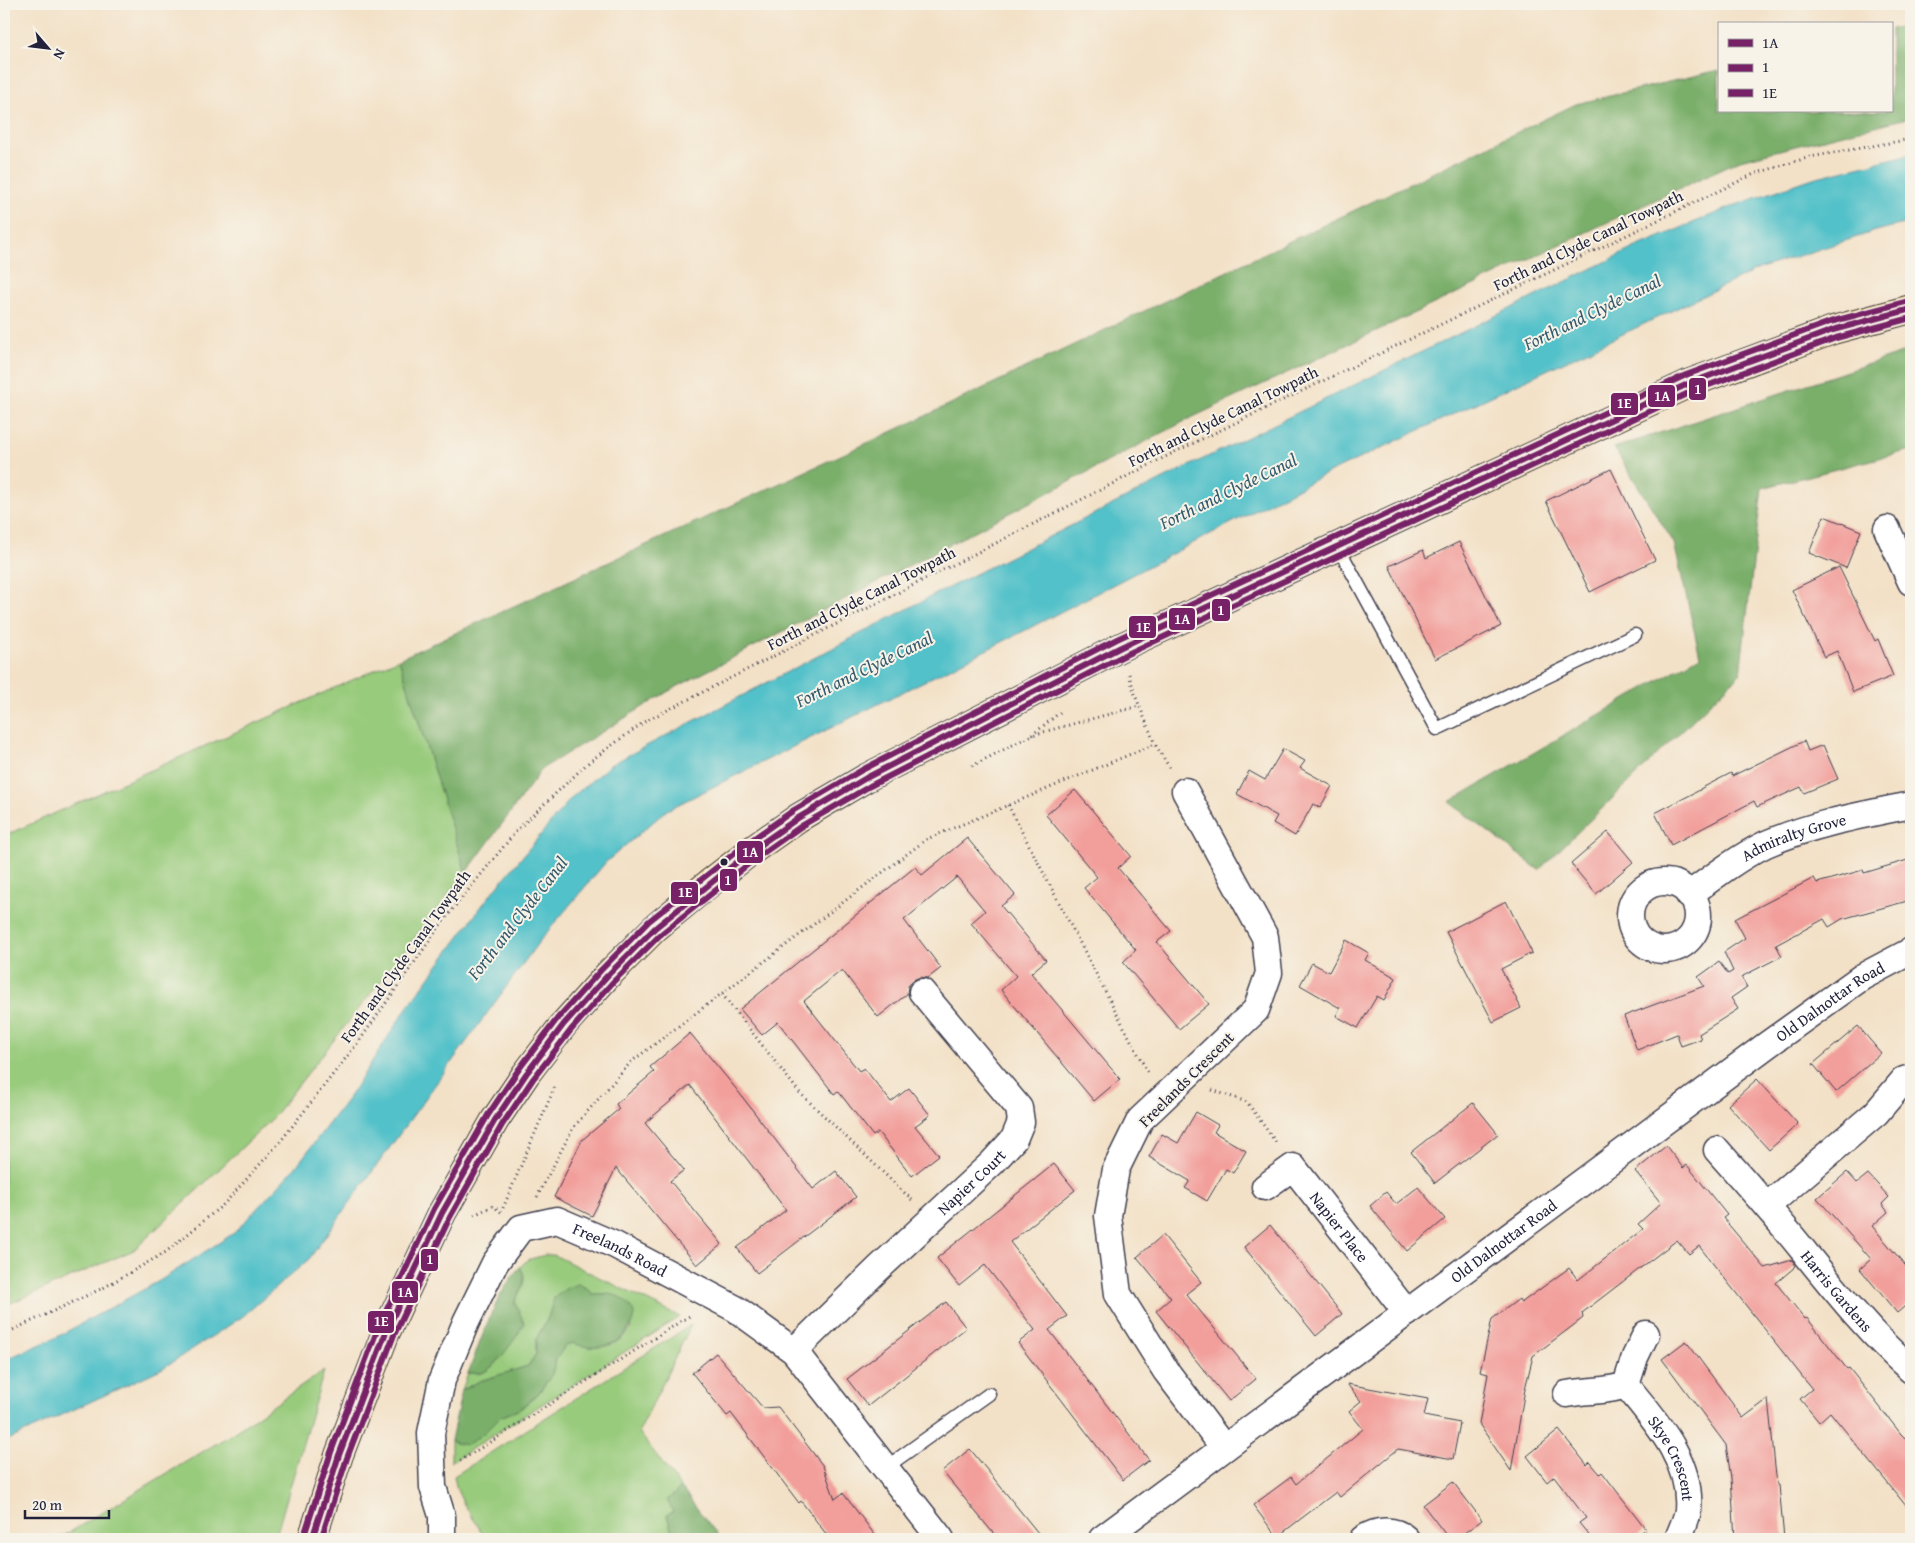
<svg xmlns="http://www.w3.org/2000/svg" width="1915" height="1543" font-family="'Gentium Book Plus',serif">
	<rect width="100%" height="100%" fill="#f7f3e8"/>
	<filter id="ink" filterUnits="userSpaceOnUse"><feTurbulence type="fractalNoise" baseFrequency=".02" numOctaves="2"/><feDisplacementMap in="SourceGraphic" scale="10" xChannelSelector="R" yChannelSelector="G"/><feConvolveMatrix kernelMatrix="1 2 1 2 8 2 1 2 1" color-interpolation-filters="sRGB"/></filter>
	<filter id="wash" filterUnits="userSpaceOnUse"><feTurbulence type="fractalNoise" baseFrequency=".0096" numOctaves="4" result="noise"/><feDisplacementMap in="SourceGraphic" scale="20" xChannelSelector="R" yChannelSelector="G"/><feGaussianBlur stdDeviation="1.12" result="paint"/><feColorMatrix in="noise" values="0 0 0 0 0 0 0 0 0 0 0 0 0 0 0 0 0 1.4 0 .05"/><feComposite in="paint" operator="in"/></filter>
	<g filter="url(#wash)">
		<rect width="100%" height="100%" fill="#f3e1c7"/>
		<path fill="#98cb7b" stroke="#5d765b" d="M399,659L466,873L270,1121L134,1250L4,1306V836Z
			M545,1255H554L680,1317L451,1462V1440L455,1443L484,1433L500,1417L520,1409L538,1394L552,1374L556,1359L565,1346L573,1343C586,1348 608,1349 619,1340C624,1337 627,1332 631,1328L610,1293L554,1298L548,1318L536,1339V1354L528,1366L480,1381L462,1390L468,1373H482L496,1364L504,1351L518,1311L515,1302C520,1289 529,1280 520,1267L527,1260Z
			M691,1325L639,1432L681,1488L676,1494L673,1512L667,1516L674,1539H485C474,1515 458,1504 454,1476Z
			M324,1371L275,1539H54L65,1535L227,1437Z"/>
		<path fill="#7aaf6b" stroke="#4e6853" d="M1911,24V117L1740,160L1191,418L669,691L543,768L466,873L399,659L917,420L1576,104L1719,70V111H1891V29Z
			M1911,350V450L1762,488L1740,674L1539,870L1449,802L1700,656L1674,543L1614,448Z
			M520,1267C529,1280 520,1289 515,1302L524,1323C518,1336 497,1366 484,1372C480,1374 473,1373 468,1373C482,1339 495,1294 520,1267Z
			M579,1284L590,1290L592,1294C614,1293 625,1294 635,1315C626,1344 601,1354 573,1343L565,1346L556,1359L552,1374L538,1394L520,1409L500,1417L484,1433L467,1445L455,1443L451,1440L462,1390L480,1381L528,1366L536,1354V1339L548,1318L554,1298L568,1287Z
			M681,1488L721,1539H674L667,1515L673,1512L667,1500Z"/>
		<path fill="#53c1c9" stroke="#3a7282" d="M1911,154V222L1876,231L1761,268L1644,324L1316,479L1024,631L667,810L606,862L538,943L309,1259L242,1317L163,1368L4,1442V1360L55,1338L161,1280L234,1233L295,1168L351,1094L406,1009L487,899L572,797L610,765L932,596L1197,462L1636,247L1733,206L1813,178Z"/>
		<g id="blocks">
			<path fill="#f29f9b" d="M1611,469L1655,560L1590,592L1546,501Z
				M1824,516L1861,531L1846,568L1809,553Z
				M1459,542L1501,626L1435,659L1389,566L1423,550L1426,558Z
				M1839,567L1875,641L1878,639L1893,676L1853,692L1837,651L1824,657L1792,590Z
				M1804,741L1808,751L1823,745L1838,779L1804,793L1801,787L1757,807L1754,801L1671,845L1655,813L1700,790V789L1731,773L1732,776Z
				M1283,749L1305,761L1300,768L1332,786L1320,808L1313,804L1295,836L1273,823L1277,816L1237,794L1249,771L1265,780Z
				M1075,790L1131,856L1118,868L1171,931L1157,942L1209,1004L1179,1029L1123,962L1136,950L1084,888L1097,877L1046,815Z
				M1608,832L1633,862L1596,894L1571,864Z
				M967,838L1015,895L1001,906L1046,960L1031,973L1120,1079L1094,1101L1001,990L1016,976L971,923L985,911L957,877L904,920L941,968L928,978L920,977L913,980L908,986L907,994L878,1017L842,970L804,1001L859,1071L864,1068L891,1102L909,1088L930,1115L915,1126L939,1155L912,1176L878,1132L873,1136L838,1091L834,1094L778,1022L762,1035L740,1009L915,867L922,875Z
				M1911,859V900L1842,919L1829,927L1824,919L1776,945L1782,956L1741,977L1747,987L1731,998L1738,1009L1699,1034L1701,1039L1681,1046L1677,1034L1637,1050L1624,1016L1704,986L1698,977L1719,962L1728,974L1733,971L1724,952L1745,938L1735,919L1814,878L1817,883L1863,870L1864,873Z
				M1506,901L1532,953L1501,969L1521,1008L1493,1022L1446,932Z
				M1346,940L1369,953L1365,960L1396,978L1384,1000L1377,996L1358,1028L1336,1016L1340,1008L1300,985L1312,963L1329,972Z
				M1858,1026L1881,1053L1836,1092L1813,1064Z
				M690,1033L737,1090L813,1189L836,1171L856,1197L757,1273L737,1248L786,1210L690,1085L645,1123L684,1170L670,1181L722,1244L697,1265L616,1168L592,1216L554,1197L582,1140L619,1109L616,1104L654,1072L650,1067Z
				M1757,1079L1798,1124L1769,1150L1728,1105Z
				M1473,1103L1498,1134L1435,1183L1411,1152Z
				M1196,1112L1218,1125L1214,1132L1246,1151L1233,1173L1226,1169L1207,1201L1185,1188L1190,1181L1149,1157L1162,1134L1178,1143Z
				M1666,1146L1683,1168L1687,1165L1727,1215L1723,1218L1765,1268L1792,1260L1796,1266L1776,1283L1805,1319L1807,1318L1847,1369L1849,1368L1901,1434L1911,1444V1512L1830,1412L1819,1422L1800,1399L1812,1389L1699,1246L1689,1254L1677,1240L1582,1313L1583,1318L1533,1356L1525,1389L1511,1471L1479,1424L1488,1374L1480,1372L1492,1319L1519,1299L1521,1303L1569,1268L1578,1280L1643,1229L1638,1224L1661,1203L1635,1171Z
				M1054,1164L1075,1190L1010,1242L1067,1316L1049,1330L1149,1460L1123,1480L1018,1343L1035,1330L985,1265L959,1286L937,1258Z
				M1847,1172L1857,1183L1868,1174L1889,1197L1882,1204L1888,1212L1872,1226L1911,1272V1301L1897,1313L1860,1269L1871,1259L1817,1198Z
				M1418,1187L1445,1219L1407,1251L1370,1206L1386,1192L1396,1204Z
				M1270,1225L1342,1314L1316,1336L1244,1247Z
				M1163,1235L1201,1282L1186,1294L1256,1379L1229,1401L1156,1311L1171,1298L1137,1257Z
				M946,1302L966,1328L868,1406L847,1379Z
				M1686,1341L1743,1418L1768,1399L1777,1485H1779L1784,1539H1735L1731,1478L1726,1445L1662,1359Z
				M716,1353L763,1408L778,1407L823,1466L835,1499L843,1493L878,1539H830L801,1501L799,1503L731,1413L727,1416L692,1373Z
				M1347,1384L1428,1399L1424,1416L1460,1423L1453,1459L1398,1449L1340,1497L1336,1492L1277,1537L1253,1505L1291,1477L1296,1484L1363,1429L1349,1411L1361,1401Z
				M1559,1430L1587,1465L1590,1462L1600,1474L1602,1472L1646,1529L1632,1539H1592L1579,1523L1586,1518L1554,1476L1547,1482L1527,1456Z
				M970,1449L1043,1539H998L942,1471Z
				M1453,1482L1482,1520L1456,1539H1449L1423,1505Z"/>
		</g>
	</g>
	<g filter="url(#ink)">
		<use href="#blocks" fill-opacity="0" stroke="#413f50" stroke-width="1"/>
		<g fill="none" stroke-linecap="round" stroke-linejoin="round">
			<g stroke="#413f50" stroke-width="15">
				<path id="lane" d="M1338,547L1437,729L1635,635
					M885,1468L989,1394"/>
			</g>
			<g stroke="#413f50" stroke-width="29">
				<g id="street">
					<path d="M1887,529L1911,582"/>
					<path d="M1185,791L1265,937L1269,973L1256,1010L1140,1120L1116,1169L1108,1216L1118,1294L1166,1371L1224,1448"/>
					<circle cx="1664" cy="916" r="34"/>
					<path id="s1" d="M1689,895C1713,877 1739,857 1766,844C1812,824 1862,815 1911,805"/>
					<path id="s2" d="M1717,1150C1746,1183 1775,1215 1802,1249C1836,1291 1870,1334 1911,1370"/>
					<path id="s3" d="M1265,1187L1293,1167L1407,1313"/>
					<path d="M1767,1206L1876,1113L1904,1080L1911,1078"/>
					<path id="s4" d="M794,1351L879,1268L992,1163L1014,1139L1021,1122L1019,1108L922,992"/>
					<path id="s5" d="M1626,1385C1655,1421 1692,1460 1688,1510C1687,1519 1681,1530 1678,1539"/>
					<path d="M1567,1394C1587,1390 1608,1392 1626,1385L1635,1357L1646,1334"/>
					<path id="s6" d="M442,1539V1516L433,1487L431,1433L442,1380L466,1322L495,1263L521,1228L557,1220L615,1245L736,1309L794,1351L941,1539"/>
					<path id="s7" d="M1102,1539L1767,1045L1862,977L1911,951"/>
					<path d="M1363,1539C1376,1530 1394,1528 1406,1539"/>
				</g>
			</g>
			<g stroke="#413f50" stroke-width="30">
				<path id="primary" d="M312,1539L339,1455L386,1332L442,1213L495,1120L526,1074L564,1024L607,976L655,928L706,886L751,851L798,818L866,778L1121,647L1690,383L1833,330L1911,309"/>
			</g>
			<path stroke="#413f50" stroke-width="3" stroke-dasharray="1 4" stroke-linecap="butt" d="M1129,674L1135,695L1155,744
				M1032,735L1063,710
				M972,766L1032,735L1139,706
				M1008,805L1149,1075
				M722,994L799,1092L912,1200
				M1212,1090L1247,1102L1277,1144
				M537,1197L573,1128L631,1062L927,839L1155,744L1171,770
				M503,1208L556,1084
				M474,1215L493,1206L501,1212
				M4,1334L103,1288L166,1252L224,1204L280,1142L360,1040L444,920L518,829L589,762L644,722L1177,451L1754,174L1810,157L1911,139
				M460,1461L691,1315"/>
			<use href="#lane" stroke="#fff" stroke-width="12"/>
			<use href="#street" stroke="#fff" stroke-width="26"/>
			<use href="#primary" stroke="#ecc669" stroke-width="28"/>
			<g stroke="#f7f3e8" stroke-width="10">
				<path id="bus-1" d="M312,1539L339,1455L386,1332L442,1213L495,1120L526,1074L564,1024L607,976L655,928L751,851L798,818L866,778L1121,647L1690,383L1833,330L1911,309"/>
			</g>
			<g stroke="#f7f3e8" stroke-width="10">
				<path id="bus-2" d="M321,1539L347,1458L394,1335L450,1217L502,1125L533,1079L571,1030L613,982L661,934L756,858L803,825L870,786L1125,655L1693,391L1836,338L1911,318"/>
			</g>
			<g stroke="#f7f3e8" stroke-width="10">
				<path id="bus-3" d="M304,1536L331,1452L378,1328L434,1209L488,1115L519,1069L557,1019L601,970L649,921L746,844L794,810L862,770L1117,639L1686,375L1830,322L1909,301"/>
			</g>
			<use href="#bus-1" stroke="#772166" stroke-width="6"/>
			<use href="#bus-2" stroke="#772166" stroke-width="6"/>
			<use href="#bus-3" stroke="#772166" stroke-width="6"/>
		</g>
	</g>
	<circle fill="#22223b" stroke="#f7f3e8" stroke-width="2" cx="724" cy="862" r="4.5"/>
	<g text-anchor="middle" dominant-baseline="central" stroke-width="4" stroke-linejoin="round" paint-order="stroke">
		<g font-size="16" fill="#22223b" stroke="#f7f3e8">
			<text transform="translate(1588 240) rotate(-26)">Forth and Clyde Canal Towpath</text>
			<text transform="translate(1223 416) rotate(-26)">Forth and Clyde Canal Towpath</text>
			<text transform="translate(861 598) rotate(-27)">Forth and Clyde Canal Towpath</text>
			<text stroke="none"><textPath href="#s1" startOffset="121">Admiralty Grove</textPath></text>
			<text transform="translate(405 956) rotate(-54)">Forth and Clyde Canal Towpath</text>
			<text stroke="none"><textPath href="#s7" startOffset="905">Old Dalnottar Road</textPath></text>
			<text transform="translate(1186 1079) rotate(-45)">Freelands Crescent</text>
			<text stroke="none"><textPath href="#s4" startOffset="245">Napier Court</textPath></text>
			<text stroke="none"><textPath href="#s3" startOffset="110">Napier Place</textPath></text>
			<text stroke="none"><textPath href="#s7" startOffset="500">Old Dalnottar Road</textPath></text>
			<text stroke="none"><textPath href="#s6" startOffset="440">Freelands Road</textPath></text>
			<text stroke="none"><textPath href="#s2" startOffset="185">Harris Gardens</textPath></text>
			<text stroke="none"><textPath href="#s5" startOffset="88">Skye Crescent</textPath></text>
		</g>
		<g font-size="18" font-style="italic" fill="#335a6d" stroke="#f7f3e8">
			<text transform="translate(1592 312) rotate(-26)">Forth and Clyde Canal</text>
			<text transform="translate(1228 491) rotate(-26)">Forth and Clyde Canal</text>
			<text transform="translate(864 669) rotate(-26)">Forth and Clyde Canal</text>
			<text transform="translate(517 918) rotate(-52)">Forth and Clyde Canal</text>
		</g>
	</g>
	<g stroke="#f7f3e8" stroke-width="2">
		<rect x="1688" y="377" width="19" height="24" rx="5" fill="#772166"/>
		<rect x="1647" y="384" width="29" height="24" rx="5" fill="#772166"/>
		<rect x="1610" y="392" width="29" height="24" rx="5" fill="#772166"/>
		<rect x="1211" y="598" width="20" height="24" rx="5" fill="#772166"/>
		<rect x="1168" y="607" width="28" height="24" rx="5" fill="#772166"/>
		<rect x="1128" y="615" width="29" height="24" rx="5" fill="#772166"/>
		<rect x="736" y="840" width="28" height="24" rx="5" fill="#772166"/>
		<rect x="719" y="868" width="19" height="24" rx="5" fill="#772166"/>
		<rect x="670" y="881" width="29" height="24" rx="5" fill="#772166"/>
		<rect x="420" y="1248" width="19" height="24" rx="5" fill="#772166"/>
		<rect x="391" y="1280" width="28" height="24" rx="5" fill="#772166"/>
		<rect x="367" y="1310" width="28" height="24" rx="5" fill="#772166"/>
	</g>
	<g font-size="14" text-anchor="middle" font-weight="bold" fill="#fff">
		<text x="1698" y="394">1</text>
		<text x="1662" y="401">1A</text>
		<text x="1624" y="408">1E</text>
		<text x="1221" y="615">1</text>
		<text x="1182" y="624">1A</text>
		<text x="1143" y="632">1E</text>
		<text x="750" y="857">1A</text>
		<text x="728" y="885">1</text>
		<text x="685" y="897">1E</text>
		<text x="430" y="1264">1</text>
		<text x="405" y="1297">1A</text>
		<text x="381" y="1326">1E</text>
	</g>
	<rect width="1915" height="1543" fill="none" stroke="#f7f3e8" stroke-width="20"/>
	<rect x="1718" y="22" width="175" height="90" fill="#f7f3e8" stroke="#a29fa3"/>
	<rect x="1728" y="39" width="25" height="8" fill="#772166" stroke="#a29fa3"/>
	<text x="1762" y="48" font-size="15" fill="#22223b">1A</text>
	<rect x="1728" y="64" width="25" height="8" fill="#772166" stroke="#a29fa3"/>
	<text x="1762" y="72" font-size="15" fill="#22223b">1</text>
	<rect x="1728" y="89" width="25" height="8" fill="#772166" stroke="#a29fa3"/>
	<text x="1762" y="98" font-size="15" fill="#22223b">1E</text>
	<g transform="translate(48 48) rotate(118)" stroke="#f7f3e8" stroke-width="4" paint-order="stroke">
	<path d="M0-4L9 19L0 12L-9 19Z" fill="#22223b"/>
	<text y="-8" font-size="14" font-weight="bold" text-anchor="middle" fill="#22223b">N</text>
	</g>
	<path d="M25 1510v8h84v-8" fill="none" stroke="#22223b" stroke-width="2.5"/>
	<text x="32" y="1510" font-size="15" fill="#22223b" stroke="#f7f3e8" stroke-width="4" paint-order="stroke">20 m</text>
</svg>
